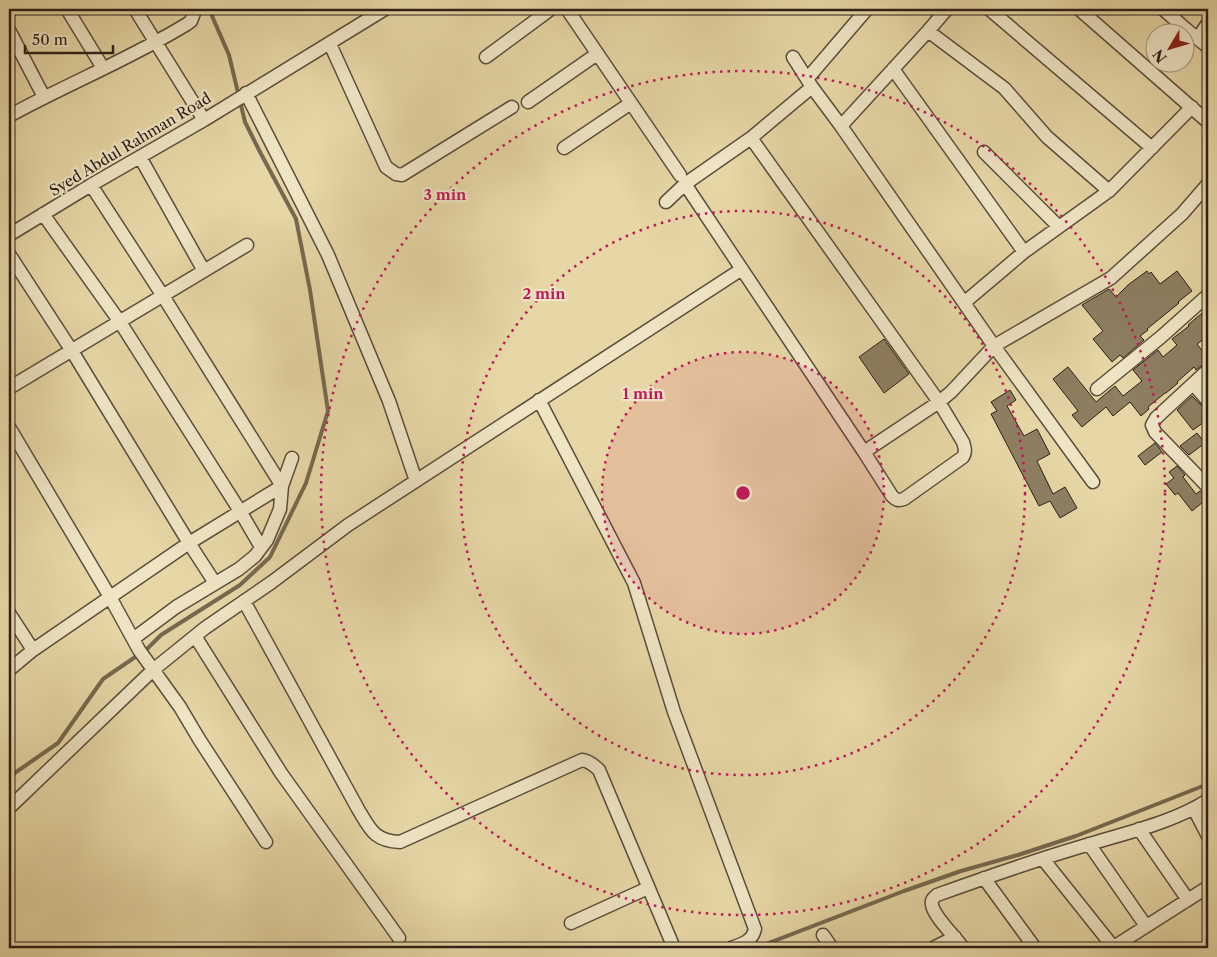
<svg xmlns="http://www.w3.org/2000/svg" width="1217" height="957" font-family="'Libre Caslon Text',serif">
	<rect width="100%" height="100%" fill="#e7d7a6"/>
	<filter id="stains"><feTurbulence type="fractalNoise" baseFrequency=".004" numOctaves="4"/><feColorMatrix values="0 0 0 0 .2 0 0 0 0 .09 0 0 0 0 .02 0 0 0 .5 -.17"/></filter>
	<radialGradient id="worn" r=".72"><stop offset=".6" stop-color="#630" stop-opacity="0"/><stop offset="1" stop-color="#630" stop-opacity=".3"/></radialGradient>
	<g fill="none" stroke-linecap="round" stroke-linejoin="round">
		<path stroke="#766950" stroke-width="4" d="M9,777L58,743L103,679L147,649L161,635L240,585L270,557L306,483L328,411L310,290L296,219L260,152L245,122L229,55L209,9
			M756,948L904,891L961,871L1018,855L1076,836L1208,784"/>
	</g>
	<path fill="#8d7f62" stroke="#2c2018" d="M1147,271L1149,274L1151,272L1160,284L1177,271L1192,291L1178,302L1179,303L1147,329L1148,330L1140,336L1144,340L1123,358L1120,355L1112,362L1093,339L1103,331L1082,305L1109,289L1116,297L1128,285Z
		M1208,308V336L1197,344L1208,358V360L1196,370L1194,367L1177,382L1178,383L1166,393H1165L1148,407L1149,409L1141,416L1130,402L1113,416L1106,407L1082,427L1072,415L1078,411L1053,379L1068,367L1096,402L1115,386L1123,396L1142,381L1133,370L1158,350L1163,357L1177,345L1172,339L1189,326L1188,325Z
		M884,339L909,374L884,393L859,357Z
		M1010,390L1016,400L1007,406L1024,436L1037,429L1050,454L1037,461L1053,494L1065,487L1077,508L1060,518L1050,501L1039,506L991,414L997,411L991,402Z
		M1192,396L1202,406L1208,410V419L1193,430L1177,410Z
		M1197,433L1205,443L1189,455L1180,446Z
		M1155,443L1162,452L1145,465L1138,456Z
		M1177,466L1185,475L1183,477L1196,494L1200,491L1208,497V498L1192,511L1178,493L1175,495L1166,484L1174,478L1169,472Z"/>
	<g fill="none" stroke-linecap="round" stroke-linejoin="round">
		<g stroke="#5b4e3c" stroke-width="15">
			<path id="minor" d="M67,9L103,68
				M135,9L204,120
				M567,9L680,175
				M989,9L1152,148
				M1079,9L1208,122
				M1163,9L1187,30L1208,47
				M9,30L44,97
				M928,31L1004,88L1047,137L1109,191
				M1198,38L1208,23
				M330,44L386,167L396,174L402,175L512,107
				M486,57L551,9
				M793,57L812,87L841,126L994,346L1093,482
				M893,69L1024,252
				M807,79L867,9
				M246,93L328,255L389,401L416,481
				M528,102L597,54
				M9,116C67,84 130,59 187,24L191,21L194,13L191,9
				M841,126L928,31L947,9
				M564,148L631,103
				M984,152L1059,227
				M140,157L204,271
				M685,184L864,452L892,496C896,500 898,501 904,499L963,457C966,452 965,448 963,442L939,402L751,138
				M666,202L685,184L751,138L812,87
				M43,214L120,322L240,511L261,547
				M9,235L91,185L204,120L385,9
				M9,254L72,351L189,543L215,583
				M965,302L1024,252L1109,191L1192,107
				M1208,370L1156,418L1152,425L1155,432L1208,487
				M1193,384L1208,401
				M9,388L247,245
				M1097,389L1161,337L1208,295
				M539,400L634,583L674,712L755,929C752,942 742,944 731,948
				M9,427L110,597L139,650L180,707L199,739L266,842
				M864,452L939,402L951,392L994,346L1111,278L1182,214L1208,184
				M244,601L358,809C370,829 374,841 400,842L582,760C589,761 594,765 599,770L674,948
				M9,613L33,650
				M195,636L281,773L399,938
				M133,639L176,607L239,569L255,556L267,540L280,509L282,486L292,458
				M9,670L33,650L189,543L282,486L163,296L91,185
				M9,808L153,670L205,628L272,582L348,525L742,269
				M1194,809L1208,836
				M1139,829L1188,900
				M1089,844L1146,926
				M1043,859L1114,948
				M984,878L1035,948
				M571,923L648,888
				M823,935L832,948
				M933,948L955,937
				M963,948C955,936 934,917 932,905C931,900 933,898 937,895C987,877 1038,859 1090,844C1129,832 1174,822 1208,800
				M1112,948L1208,887"/>
		</g>
		<use href="#minor" stroke="#efe5c5" stroke-width="12"/>
	</g>
	<circle cx="743" cy="493" r="141" fill="#c2185b" fill-opacity=".12"/>
	<g fill="none" stroke="#c2185b" stroke-width="2.5" stroke-dasharray="2.5 5">
		<circle cx="743" cy="493" r="141"/>
		<circle cx="743" cy="493" r="282"/>
		<circle cx="743" cy="493" r="422"/>
	</g>
	<g text-anchor="middle" dominant-baseline="central" stroke-width="4.5" stroke-linejoin="round" paint-order="stroke">
		<g font-size="15" fill="#2c2018" stroke="#efe5c5">
			<text transform="translate(130 144) rotate(-31)">Syed Abdul Rahman Road</text>
		</g>
	</g>
	<circle cx="743" cy="493" r="8" fill="#c2185b" stroke="#efe5c5" stroke-width="2.5"/>
	<g font-size="15" text-anchor="middle" font-weight="bold" fill="#c2185b" stroke="#efe5c5" stroke-width="4.5" stroke-linejoin="round" paint-order="stroke">
		<text x="445" y="200">3 min</text>
		<text x="544" y="299">2 min</text>
		<text x="643" y="399">1 min</text>
	</g>
	<rect width="1217" height="957" fill="none" stroke="#e7d7a6" stroke-width="30"/>
	<rect x="10" y="10" width="1197" height="937" fill="none" stroke="#2c2018" stroke-width="2.5"/>
	<rect x="15" y="15" width="1187" height="927" fill="none" stroke="#2c2018"/>
	<g transform="translate(1170 48) rotate(232)"><circle r="24" fill="#efe5c5" stroke="#a19680"/>
	<path d="M0-4L9 19L0 12L-9 19Z" fill="#8f2418"/>
	<text y="-8" font-size="14" font-weight="bold" text-anchor="middle" fill="#2c2018">N</text>
	</g>
	<path d="M25 45v8h88v-8" fill="none" stroke="#2c2018" stroke-width="2.5"/>
	<text x="32" y="45" font-size="15" fill="#2c2018" stroke="#efe5c5" stroke-width="4" paint-order="stroke">50 m</text>
	<rect width="100%" height="100%" filter="url(#stains)"/>
	<rect width="100%" height="100%" fill="url(#worn)"/>
</svg>
